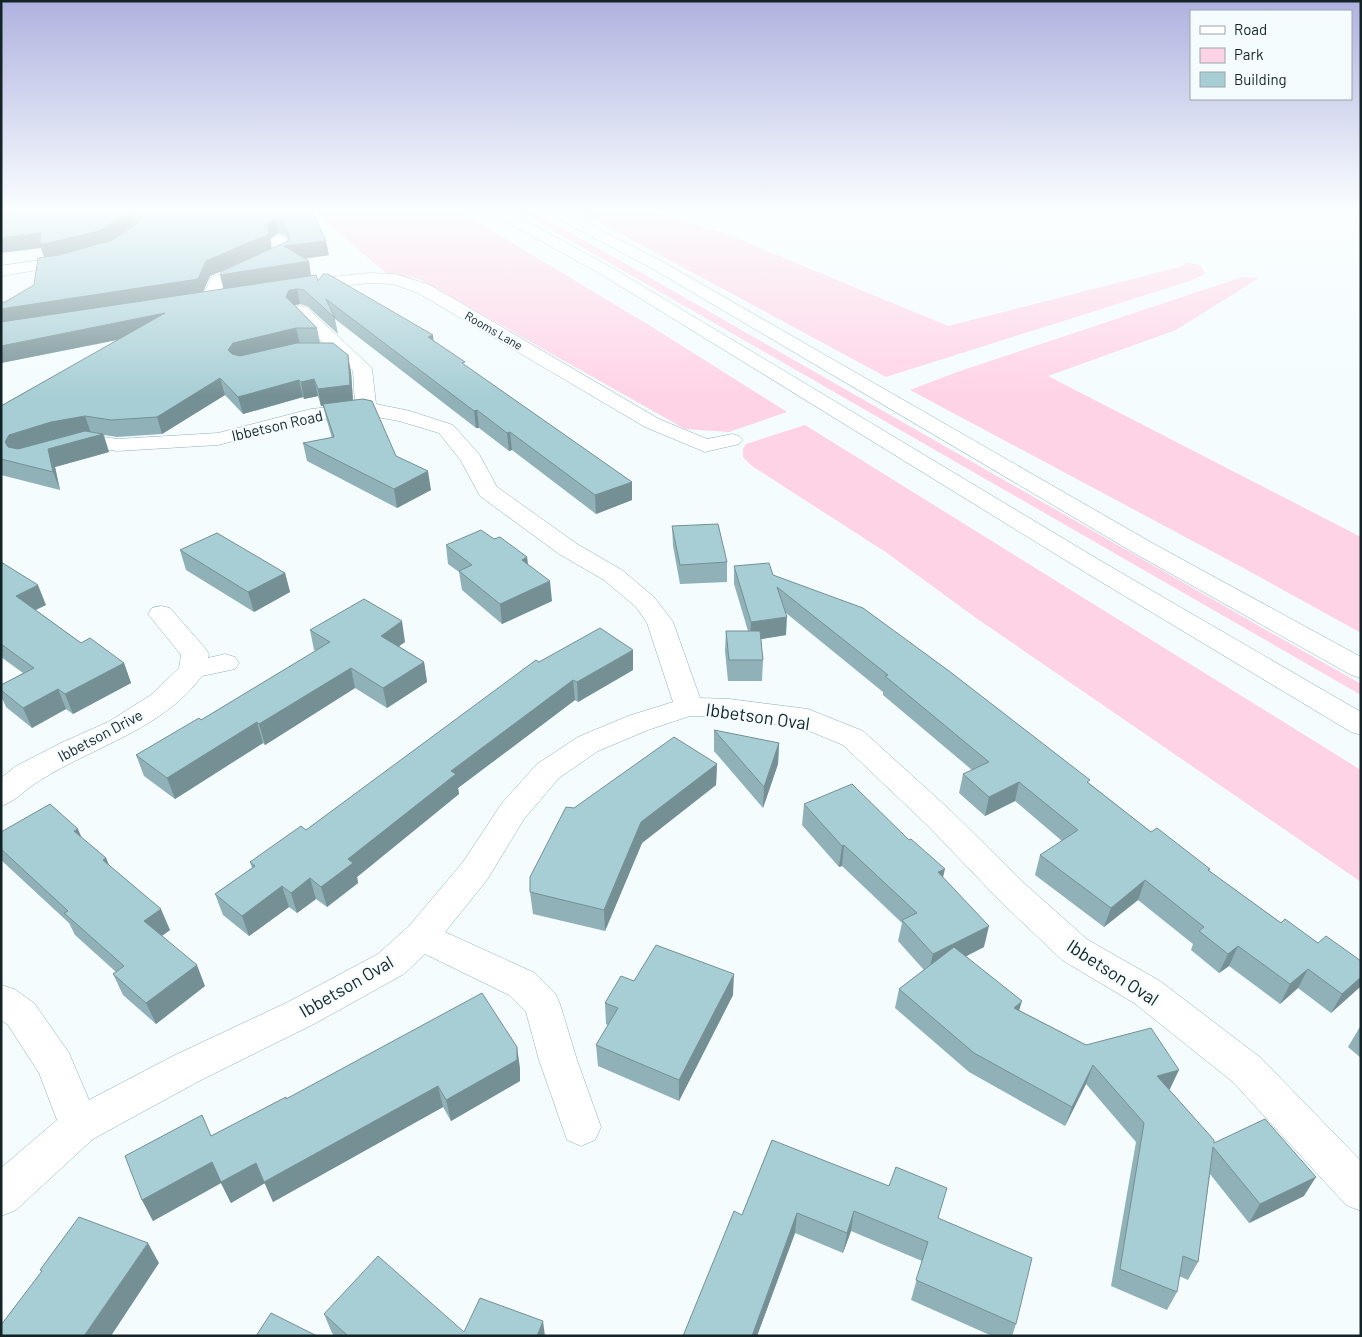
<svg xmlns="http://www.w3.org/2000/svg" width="1362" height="1337" font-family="Barlow,sans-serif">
	<rect width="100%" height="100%" fill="#f4fcfe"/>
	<path fill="#ffd3e6" d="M311,209H456L657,330L787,412L729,432L685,429L419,279L387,274Z
		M516,209H527L619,260L1361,684V695Z
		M575,209H643L726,234L948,326L1183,266L1187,262L1201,266L1205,274L1190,281L886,377Z
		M1242,277L1259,278L1176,330L1048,376L1361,537V633L1247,570L910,390L957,372Z
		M805,425L1361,770V882L976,618L887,553L752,466L743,457V449L746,444Z"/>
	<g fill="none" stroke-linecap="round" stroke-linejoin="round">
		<g stroke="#8cb3ba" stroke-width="1">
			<path id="minor" d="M279,235L284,237L291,252L289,255L224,285L216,303L210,304L204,303L201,299L211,278L274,250L271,240L274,237Z
				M74,255L80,257L82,260L80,263L1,276V266Z
				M369,273L395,274L430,285L659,419L707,439L732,434L739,436L743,440L739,444L705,452L645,427L418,293L393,284L369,283L304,290L298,289L296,285L298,281L304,280Z
				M300,306L306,307L369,365L372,369L376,404L410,411L453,425L479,454L497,487L577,544L622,570L654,597L673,622L700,698L729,699L808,709L863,731L950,810L1025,884L1088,940L1160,981L1261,1058L1361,1161V1211L1346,1205L1233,1082L1134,1003L1062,960L1001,902L928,826L843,745L802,728L729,717L690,716L648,730L598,751L559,778L524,819L487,880L445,932L535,973L555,993L560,1004L577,1060L601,1127L595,1140L581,1146L567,1140L539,1060L526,1012L509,995L425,954L404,974L314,1024L201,1080L93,1139L16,1210L1,1216V1168L57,1120L39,1073L8,1025L1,1020V985L14,989L34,1003L69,1053L89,1100L173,1056L288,1002L378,954L409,926L463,862L502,803L537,764L578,737L628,716L673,702L647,623L636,607L604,580L559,554L480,496L461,461L439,433L399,421L366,415L312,421L218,445L117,451L91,447L70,451L62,450L59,445L62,440L91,435L117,439L218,433L311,409L355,404L353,371L294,315L291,311L294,307Z
				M161,606L170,608L205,648L209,654L208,658L225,654L235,657L239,663L235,669L202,676C162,730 94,746 39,781C25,789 17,801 1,806V778L16,766L63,742L108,722L151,695L179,668L181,655L148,614L152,608Z"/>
		</g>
		<g stroke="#8cb3ba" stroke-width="1">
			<path id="motorway" d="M486,209H503L611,267L1106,564L1361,712V735L1351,732L1088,574L599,273L488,212Z
				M543,209H560L665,263L1154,544L1361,657V678L1351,675L1136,554L653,269L545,212Z"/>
		</g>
		<use href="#minor" fill="#fff" fill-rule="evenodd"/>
		<use href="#motorway" fill="#fff" fill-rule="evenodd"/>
	</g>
	<path fill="#90b1b7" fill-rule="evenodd" d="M1,209H311L329,255L305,259L311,275L318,281L433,340L465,366L632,482V500L596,514L512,450L509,451L479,428H476L335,319L338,334L307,306L300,304L295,305L317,328L320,343L351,372L353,400L396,456L431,490L397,508L307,461L303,443L332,438L327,421L323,406H321L318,396L304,399L303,397L243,414L225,395L162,434L117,437L104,435L109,452L55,467L60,490L1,475V406L118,340L1,363V302H5L34,285L44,257L41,248ZM278,233L286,236L288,241L272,249L270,239ZM227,269L223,289L203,292L210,276Z
		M672,526L727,562V582L680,584L673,546Z
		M494,539L527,557L528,564L552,601L502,624L462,590L459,572L448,564L446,545Z
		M180,550L285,573L290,592L254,612L186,570Z
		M1,562L46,605L36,610L81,643L124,663L131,683L73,714L66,709L32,728L6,707L1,696V685L23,673L1,657Z
		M734,566L773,575L1089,783L1151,832L1210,869L1209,871L1281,923L1318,943L1361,961V986L1360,987L1331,1013L1298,988L1280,1004L1229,966L1219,973L1191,950L1193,944L1138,900L1104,927L1035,875L1040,855L1062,841L1015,801L985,816L959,793L963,774L972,770L883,695V692L786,613V635L761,639L763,660L762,681H728L725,651L726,631H748L734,584Z
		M310,630L405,642L399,646L424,662L427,682L387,708L355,688L265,745L263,743L175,799L144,776L136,755L201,720L316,651L314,650Z
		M539,662L633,670L578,702L575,700L458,788L459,794L357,877L358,883L327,907L316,899L297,913L289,907L249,936L223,915L215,894L252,868L250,862L306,830Z
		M714,730L779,743L778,764L763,808L714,751Z
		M717,764L716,785L642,843L605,931L533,914L530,892L574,808Z
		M804,804L943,877L984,947L965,957L1019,1010L1170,1089L1169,1090L1214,1143L1304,1196L1249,1223L1210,1174L1198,1262L1188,1280L1179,1276L1177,1292L1167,1310L1111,1286L1136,1142L1086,1084L1065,1126L969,1072L895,1008L899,989L924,970L898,941L902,923L842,866L839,867L802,825Z
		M1,832L82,838L106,858L109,865L170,930L162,936L205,986L156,1024L123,995L113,974L116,972L75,935L69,923L1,860Z
		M634,981L733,995L679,1101L598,1066L596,1045L608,1025L606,1024L605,1003Z
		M1361,1025V1058L1348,1047Z
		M520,1068V1081L451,1121L443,1107L273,1202L265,1183L231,1203L221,1183L153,1221L142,1200L202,1115L211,1136L286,1099Z
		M772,1140L939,1218L1016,1324L1012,1336H992L911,1300L922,1261L851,1231L843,1253L795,1233L757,1336H683L742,1215Z
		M324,1314L464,1332L545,1336H335L332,1333Z"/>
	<path fill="#759095" d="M132,211L136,225L103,245L45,259L41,248L1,253V238Z
		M275,219L278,233L270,239L272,249L210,276L202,294L1,326V309L206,261Z
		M326,241L329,255L287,261L284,246Z
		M309,261L311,276L224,291L220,275Z
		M297,289L300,304L292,306L286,297L289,290Z
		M165,313L170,329L1,363V346Z
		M296,328L300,344L237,359L228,350L233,343Z
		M433,335L435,352L428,337Z
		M348,355L351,372L353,402L321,406L318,389Z
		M220,378L225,395L162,434L157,417Z
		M314,379L318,396L304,399L301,382Z
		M299,380L303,397L243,414L238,397Z
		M477,410L479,428H476L474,411Z
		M85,416L91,433L12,460L5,442L9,435L51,422Z
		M510,432L512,450L509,451L507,433Z
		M103,434L109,452L55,467L60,490L53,472L48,449Z
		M428,471L431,490L397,508L394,489Z
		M632,482V500L596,514L595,495Z
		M527,557L529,577L522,560Z
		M285,573L290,592L254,612L248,592Z
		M550,581L552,601L502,624L500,604Z
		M38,585L46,605L24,615L16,596Z
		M787,617L786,635L750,641L751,622Z
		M402,621L405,642L385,656L381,636Z
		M633,650V670L578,702L577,682Z
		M424,662L427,682L387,708L383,688Z
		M124,663L131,683L73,714L65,694Z
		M351,668L355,688L265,745L259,724Z
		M573,680L575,700L458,788L459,794L357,877L358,883L327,907L321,887L348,859L451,771Z
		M58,689L66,709L32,728L23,708Z
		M257,722L263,743L175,799L167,778Z
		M779,743L778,764L763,808L764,787Z
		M717,764L716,785L642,843L605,931L604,910L641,822Z
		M1019,782L1015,801L985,816L989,797Z
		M78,829L87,850L74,831Z
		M844,845L842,866L839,867L842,846Z
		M106,858L115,880L103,860Z
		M945,869L940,890L938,872Z
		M310,878L316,899L297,913L291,893Z
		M1145,880L1138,900L1104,927L1111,908Z
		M282,886L289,907L249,936L242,916Z
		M161,909L170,930L153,942L144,921Z
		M989,926L984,947L928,975L933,954Z
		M1238,946L1229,966L1219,973L1228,954Z
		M197,965L205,986L156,1024L146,1003Z
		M1308,969L1298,988L1280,1004L1290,984Z
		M734,974L733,995L679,1101V1080Z
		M1361,977L1360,987L1331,1013L1342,994Z
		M1022,1001L1016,1021L1014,1008Z
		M517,1047L520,1068V1081L451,1121L446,1100Z
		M1093,1065L1086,1084L1065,1126L1072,1107Z
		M1179,1070L1170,1089L1149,1096L1157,1076Z
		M438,1086L443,1107L273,1202L264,1182Z
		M212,1162L256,1163L265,1183L231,1203L221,1183L153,1221L142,1200Z
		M1316,1177L1304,1196L1249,1223L1260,1204Z
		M854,1211L851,1231L843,1253L847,1233Z
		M797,1213L795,1233L757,1336H752Z
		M148,1243L159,1263L111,1336H84Z
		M543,1321L545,1336H537Z"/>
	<path fill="#a7ced5" stroke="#759095" d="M1,209H311L326,241L284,246L309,261L220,275L222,271L288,241L290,237L283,222L275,219L267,224L269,234L206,261L198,279L1,309V302H5L34,285L38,258L59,255L113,240L139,222L142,216L132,211L99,231L48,243L40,244L41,233L1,238Z
		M323,274H328L433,335L428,337L465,362L462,363L632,482L595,495L510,432L507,433L477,410L474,411L326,299L335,318L304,290L297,289L289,290L286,297L317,328H296L233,343L228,350L232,354L240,356L297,343H333L348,355L350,385L318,389L314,379L301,382L299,380L238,397L220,378L157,417L111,420L85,416L51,422L9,435L5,442L8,447L18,449L85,431L103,434L48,449L53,472L1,459V406L165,313L1,346V322L309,276L316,275L318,281Z
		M363,399L372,401L396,456L428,471L394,489L303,443L334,437L323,404Z
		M718,524L727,562L680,565L672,526Z
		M481,530L494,539L500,537L527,557L522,560L550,581L500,604L459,571L472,565L446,545Z
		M217,533L285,573L248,592L180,550Z
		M1,562L38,585L16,596L81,643L90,638L124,663L65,694L58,689L23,708L1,690V685L34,668L1,644Z
		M769,563L773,575L863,608L949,671L1090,780L1087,782L1151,832L1157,828L1210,869L1208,870L1281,923L1285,919L1318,943L1326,936L1361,961V977L1342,994L1308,969L1290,984L1238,946L1228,954L1199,931L1204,927L1145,880L1111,908L1040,855L1078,830L1019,782L989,797L963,774L989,762L885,676L888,675L777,587L787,617L751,622L734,566Z
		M364,599L402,621L381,636L424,662L383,688L351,668L259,724L257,722L167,778L136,755L199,718L201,720L330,642L310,630Z
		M600,628L633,650L577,682L573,680L451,771L456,774L348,859L353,863L321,887L310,878L291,893L282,886L242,916L215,894L255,866L250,862L301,826L306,830L536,660L539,662Z
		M726,631H760L763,660H729Z
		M714,730L779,743L764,787Z
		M674,737L717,764L641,822L604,910L530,892V877L566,807L574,808Z
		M852,784L909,840L911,839L945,869L938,872L989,926L933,954L902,920L917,913L844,845L842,846L804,804Z
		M50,804L78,829L74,831L106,858L103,860L161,909L144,921L197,965L146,1003L113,974L124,966L64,913L68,911L1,849V832Z
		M656,945L734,974L679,1080L596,1045L618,1008L605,1003L621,976L634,981Z
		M954,947L1022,1001L1014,1008L1086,1045L1151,1028L1179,1070L1157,1076L1214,1140V1143L1265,1119L1316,1177L1260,1204L1213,1147L1198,1262L1183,1256L1177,1292L1120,1269L1144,1123L1093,1065L1072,1107L974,1053L899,989Z
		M482,993L517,1047V1060L446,1100L438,1086L264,1182L256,1163L221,1182L212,1162L142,1200L125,1156L202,1115L211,1136L286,1097V1099Z
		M772,1140L889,1186L896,1167L947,1188L938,1218L1032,1258L1016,1324L916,1280L928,1242L854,1211L847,1233L797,1213L752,1336H683L734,1211L742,1215Z
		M79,1217L148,1243L84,1336H1V1325L42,1271L40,1270Z
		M378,1256L464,1332L480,1298L543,1321L537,1336H348L324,1314Z
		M271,1313L317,1336H256Z"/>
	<linearGradient id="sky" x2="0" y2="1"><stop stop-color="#afb2df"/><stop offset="0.53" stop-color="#fafeff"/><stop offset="1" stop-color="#fafeff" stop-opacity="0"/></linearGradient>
	<rect width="1362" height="396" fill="url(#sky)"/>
	<g text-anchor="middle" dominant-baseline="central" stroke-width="4.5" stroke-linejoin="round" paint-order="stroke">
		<g font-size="12" fill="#142326" stroke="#f4fcfe">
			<text transform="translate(494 330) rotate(30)">Rooms Lane</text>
		</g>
		<g font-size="15" fill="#142326" stroke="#f4fcfe">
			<text transform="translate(277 425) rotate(-13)">Ibbetson Road</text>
			<text transform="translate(100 735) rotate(-28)">Ibbetson Drive</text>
		</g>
		<g font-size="18" fill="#142326" stroke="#f4fcfe">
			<text transform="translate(758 716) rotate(8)">Ibbetson Oval</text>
			<text transform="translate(1113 972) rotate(33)">Ibbetson Oval</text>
			<text transform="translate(346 986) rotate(-30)">Ibbetson Oval</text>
		</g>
	</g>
	<rect width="1362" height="1337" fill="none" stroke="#142326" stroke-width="5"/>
	<rect x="1190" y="10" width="162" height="90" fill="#f4fcfe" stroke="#9aa5a8"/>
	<rect x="1200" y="26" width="25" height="8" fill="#ffffff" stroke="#9aa5a8"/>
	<text x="1234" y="35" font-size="15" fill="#142326">Road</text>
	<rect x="1200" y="48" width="25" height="15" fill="#ffd3e6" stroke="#9aa5a8"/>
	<text x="1234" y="60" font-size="15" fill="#142326">Park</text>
	<rect x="1200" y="72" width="25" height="15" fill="#a7ced5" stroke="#9aa5a8"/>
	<text x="1234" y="85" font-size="15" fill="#142326">Building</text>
</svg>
